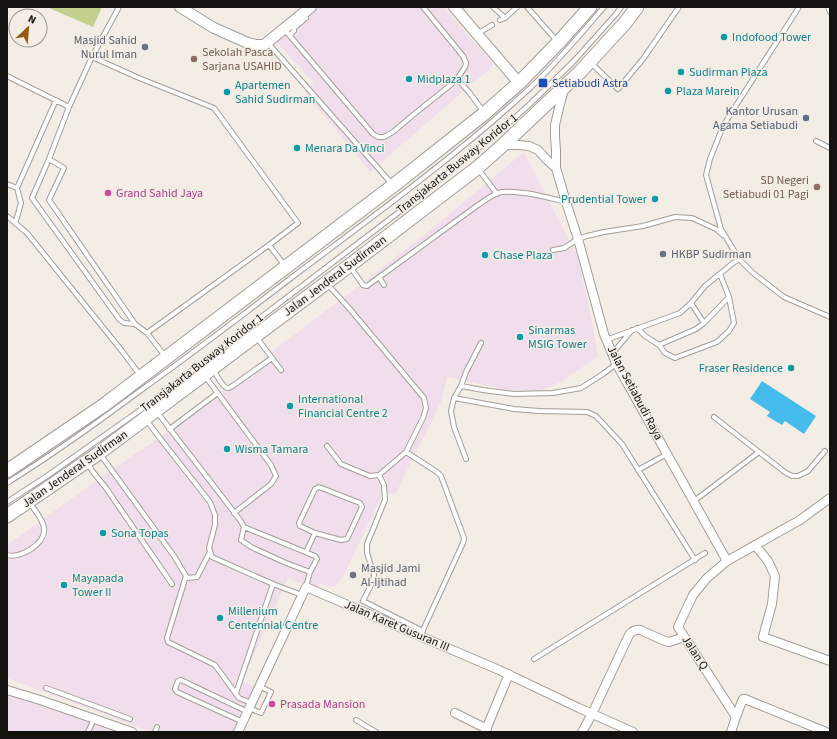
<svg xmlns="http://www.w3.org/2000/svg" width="837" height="739" font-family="'Source Sans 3',sans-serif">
	<rect width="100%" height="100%" fill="#f3ede6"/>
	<path fill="#f1deed" d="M293,7H443L494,65L370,172L304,91L314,83L269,34L297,9Z
		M524,152L578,258L592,323L598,356L563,381L540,391L519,392L447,377L441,402L395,495L384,491L343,577L333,587L321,583L315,589L288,578L242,681L257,687L240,732H151L7,678V545L107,473L162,436L417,241Z
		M7,694L115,732H7Z"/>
	<path fill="#c3d18e" d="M49,7H102L93,27L49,8Z"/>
	<path fill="#46bced" d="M762,381L816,416L804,434L785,421L782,425L767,416L770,412L750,399Z"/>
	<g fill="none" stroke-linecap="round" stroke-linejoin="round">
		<g stroke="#a39e97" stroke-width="6">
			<path id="service" d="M119,7L92,57L139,78L214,108L298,223L269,245
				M493,7L505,18L500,20
				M527,7L557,41
				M799,7L723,126L710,159L706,175L721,229L739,259L753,273L784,297L830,317
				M828,7L830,12
				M505,18L517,7
				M284,29L373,134L378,137H384L393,132L413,115L448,87L457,79L465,67L466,63L463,56L423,7
				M477,34L492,25
				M290,35L294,31V28L306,18
				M268,43L392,184
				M92,57L69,107L49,159L32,198L119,319L124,323L135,324
				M591,63L618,89L643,59L679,7
				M7,76L69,107
				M457,79L469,92L483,111
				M816,141L830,148
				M49,159L64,168L49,200L135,324L147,333L165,356
				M479,170L497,194
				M7,184L17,188L56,100
				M7,216L27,233L122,351L140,375
				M15,223L18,214L21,203L17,188
				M553,250L564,248L578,239L587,236L604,232L643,226L675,217L692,218L716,229L723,235
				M351,268L363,285L367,286L478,205C484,201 491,196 497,193C514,188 549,198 566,202
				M379,277L384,285
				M328,285L349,308L424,398L426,408L423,418L406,452L379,475L384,485L385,500L367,544V553L374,575L373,581L363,601L423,631
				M691,303L704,323
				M637,328L645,336L650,339L659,345L696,329L704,323L729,297L720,274
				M147,333L269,245L285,266
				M257,338L281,370
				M606,340L680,313L691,303L705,286L733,263L739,259
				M659,345L665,353L675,358L717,342L729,331L734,323L729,297
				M612,354L632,330
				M213,369C216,374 223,388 228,388C229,388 230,387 231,387L272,358
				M205,376L271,465L276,476L271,484L234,513
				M461,386L483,390L514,394L553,393L581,388L603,374L616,364
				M454,398L514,409L539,411L587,412L596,416L622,444L695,560
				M157,412L240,520L244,527L241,540L251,547L286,563L310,572L306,587
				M714,417L759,452
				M147,421L159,437L210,502L215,515V525L209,548L212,557L273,584L302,595
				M169,429L171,428L215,395L217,392
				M327,446L341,464L370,476L379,475
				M406,452L437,472L441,476L464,538L463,543L422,632
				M100,454L174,556L186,576L167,638L168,642L215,665L239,698L251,703
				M466,459L454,427L451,411L454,398L461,386L466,372L481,343
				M87,462L93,472L106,488L172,584
				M638,470L667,454
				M7,483C52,455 94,425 137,393C189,356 240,317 291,278C372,217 454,158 529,89C556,64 580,35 604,7
				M319,487L360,503L362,507L347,539L341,540L315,533L300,526L299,523L315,489Z
				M694,501L759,452L786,473L792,476H798L808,471L825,451
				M7,502L47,476L146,406L223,346L403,209L501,130L531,103L574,61L616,14L621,7
				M244,527L315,556L317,559L310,572
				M306,552L315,533
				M7,555C20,559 46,544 44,528C43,519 35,511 30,503
				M186,578L197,577L210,552
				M534,659L705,553
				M46,688L130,719
				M236,693L273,584
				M249,708L261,713L271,692L259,686
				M356,720L376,732
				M243,722L177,692L175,689L178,681L181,680L248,712
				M88,732L94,719
				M155,732L157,727"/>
		</g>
		<g stroke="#a39e97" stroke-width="10">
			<path id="minor" d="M564,89L559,108L555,125V137L556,150V168L566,202L578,239L604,334L616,363L727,561
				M503,145H519L529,146L538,150L546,159L556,168
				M755,545L768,561L775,576L772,604L763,637L830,661
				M7,690L40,700L132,732
				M455,713L487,729
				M736,717L742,701L743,699H745L826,732
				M238,732L306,587L499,670L579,708L633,732
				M485,732L509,674
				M582,732L592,714L629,635C632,631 635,629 640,630L665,641L669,642L684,637
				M731,732L736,717L678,627L693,595L707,578L727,561L800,520L830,498"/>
		</g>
		<g stroke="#a39e97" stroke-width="12">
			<path id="tertiary" d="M180,7L214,28L248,43L256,45H264L311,7
				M454,7L519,83"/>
		</g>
		<g stroke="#a39e97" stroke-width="15">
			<path id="primary" d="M7,471L104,405L394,185L485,113L519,83L559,42L590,7
				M7,516L99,453L358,259L477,168L503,145L580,72L625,23L637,7"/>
		</g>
		<use href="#service" stroke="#fff" stroke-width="4"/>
		<use href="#minor" stroke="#fff" stroke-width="8"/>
		<use href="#tertiary" stroke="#fff" stroke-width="10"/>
		<use href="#primary" stroke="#fff" stroke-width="13"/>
	</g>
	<g fill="#0f9aa8" stroke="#f3ede6" stroke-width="1.5">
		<circle cx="724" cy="37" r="4"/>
		<circle cx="681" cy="72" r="4"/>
		<circle cx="409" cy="79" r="4"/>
		<circle cx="668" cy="91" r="4"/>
		<circle cx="227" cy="92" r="4"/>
		<circle cx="297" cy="148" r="4"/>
		<circle cx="655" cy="199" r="4"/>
		<circle cx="485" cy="255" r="4"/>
		<circle cx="520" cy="337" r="4"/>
		<circle cx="791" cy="368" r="4"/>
		<circle cx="290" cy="406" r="4"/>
		<circle cx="227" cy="449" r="4"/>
		<circle cx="103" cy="533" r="4"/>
		<circle cx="64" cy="585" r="4"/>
		<circle cx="220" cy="618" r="4"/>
	</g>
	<g fill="#6b7280" stroke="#f3ede6" stroke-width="1.5">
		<circle cx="145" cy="47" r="4"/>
		<circle cx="663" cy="254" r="4"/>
		<circle cx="353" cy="575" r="4"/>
	</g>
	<g fill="#8d6e63" stroke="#f3ede6" stroke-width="1.5">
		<circle cx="194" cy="59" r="4"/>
		<circle cx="817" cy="187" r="4"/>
	</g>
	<rect fill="#1a4fb4" stroke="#f3ede6" stroke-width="1.5" x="538" y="78" width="10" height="10" rx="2"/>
	<circle fill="#5c6f8a" stroke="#f3ede6" stroke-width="1.5" cx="806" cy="118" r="4"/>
	<g fill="#d1479c" stroke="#f3ede6" stroke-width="1.5">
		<circle cx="108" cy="193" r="4"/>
		<circle cx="272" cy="704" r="4"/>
	</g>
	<g text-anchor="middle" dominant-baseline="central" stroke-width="3" stroke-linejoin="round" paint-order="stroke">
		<g font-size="12" fill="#0d838f" stroke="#f3ede6" text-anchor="start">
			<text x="732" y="37">Indofood Tower</text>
			<text x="689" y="72">Sudirman Plaza</text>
			<text x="417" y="79">Midplaza 1</text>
			<text x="235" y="85">Apartemen<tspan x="235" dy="14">Sahid Sudirman</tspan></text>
			<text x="676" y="91">Plaza Marein</text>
			<text x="305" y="148">Menara Da Vinci</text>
			<text x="647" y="199" text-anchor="end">Prudential Tower</text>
			<text x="493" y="255">Chase Plaza</text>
			<text x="528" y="330">Sinarmas<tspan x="528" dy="14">MSIG Tower</tspan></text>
			<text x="783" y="368" text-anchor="end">Fraser Residence</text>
			<text x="298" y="399">International<tspan x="298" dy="14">Financial Centre 2</tspan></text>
			<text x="235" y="449">Wisma Tamara</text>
			<text x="111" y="533">Sona Topas</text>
			<text x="72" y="578">Mayapada<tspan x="72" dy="14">Tower II</tspan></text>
			<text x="228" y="611">Millenium<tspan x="228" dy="14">Centennial Centre</tspan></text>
		</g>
		<g font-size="12" fill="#5b616d" stroke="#f3ede6" text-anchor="start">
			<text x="137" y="40" text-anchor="end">Masjid Sahid<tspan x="137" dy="14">Nurul Iman</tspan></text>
			<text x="671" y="254">HKBP Sudirman</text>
			<text x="361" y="568">Masjid Jami<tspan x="361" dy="14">Al-Ijtihad</tspan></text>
		</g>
		<g font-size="12" fill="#785e54" stroke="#f3ede6" text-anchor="start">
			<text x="202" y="52">Sekolah Pasca<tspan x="202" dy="14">Sarjana USAHID</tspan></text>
			<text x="809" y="180" text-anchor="end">SD Negeri<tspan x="809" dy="14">Setiabudi 01 Pagi</tspan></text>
		</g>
		<g font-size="12" fill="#164399" stroke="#f3ede6" text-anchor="start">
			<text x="552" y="83">Setiabudi Astra</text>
		</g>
		<g font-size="12" fill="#4e5e75" stroke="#f3ede6" text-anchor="end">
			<text x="798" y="111">Kantor Urusan<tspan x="798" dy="14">Agama Setiabudi</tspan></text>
		</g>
		<g font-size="12" fill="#14120f" stroke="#f3ede6">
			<text transform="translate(457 164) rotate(-39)">Transjakarta Busway Koridor 1</text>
			<text transform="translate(335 276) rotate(-37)">Jalan Jenderal Sudirman</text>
			<text transform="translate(202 363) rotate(-38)">Transjakarta Busway Koridor 1</text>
			<text transform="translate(635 393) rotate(62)">Jalan Setiabudi Raya</text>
			<text transform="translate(75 469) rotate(-35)">Jalan Jenderal Sudirman</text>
			<text transform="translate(397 626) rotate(23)">Jalan Karet Gusuran III</text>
			<text transform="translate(695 653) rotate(57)">Jalan Q</text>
		</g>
		<g font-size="12" fill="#b23c85" stroke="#f3ede6" text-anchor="start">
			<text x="116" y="193">Grand Sahid Jaya</text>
			<text x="280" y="704">Prasada Mansion</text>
		</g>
	</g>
	<rect width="837" height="739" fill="none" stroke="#14120f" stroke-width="16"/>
	<g transform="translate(28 28) rotate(26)"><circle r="19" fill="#f3ede6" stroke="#9a9590"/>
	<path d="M0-3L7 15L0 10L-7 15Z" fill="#925c11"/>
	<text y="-6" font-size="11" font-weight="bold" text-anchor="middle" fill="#14120f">N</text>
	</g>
</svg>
